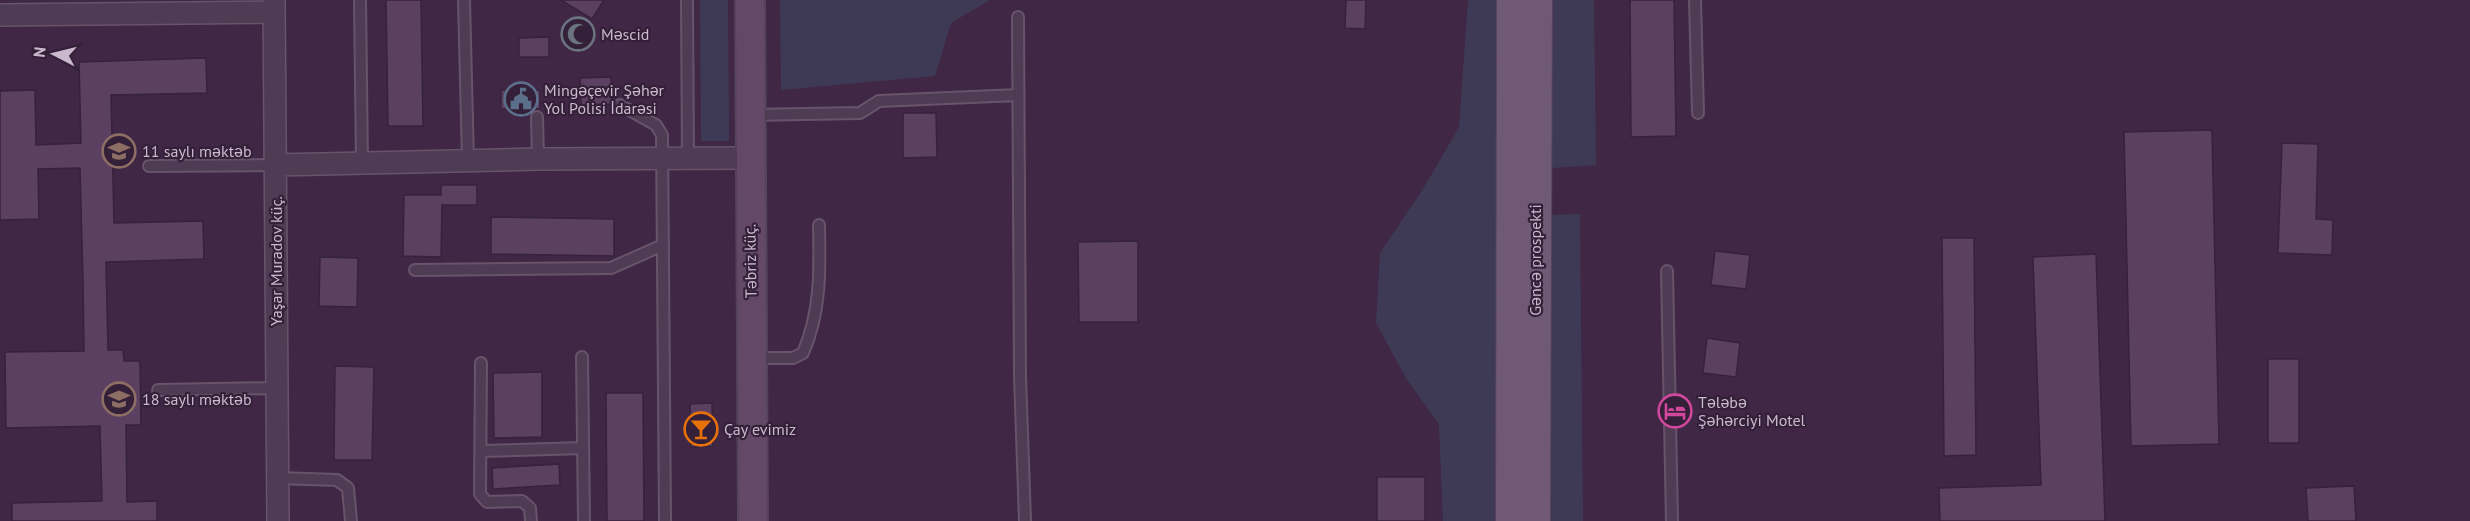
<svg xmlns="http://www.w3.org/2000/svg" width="2470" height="521" font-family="'PT Sans',sans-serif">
	<rect width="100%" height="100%" fill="#3f2745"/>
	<path fill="#3e3a56" d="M700,0H728L729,141H701Z
		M780,0H990L951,23L935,76L781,90Z
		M1468,0H1498L1500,521H1443L1439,425L1406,378L1376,323L1380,253L1423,189L1459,127Z
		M1551,0H1594L1596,165L1552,168Z
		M1580,214L1583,521H1545L1548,215Z"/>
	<path fill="#5c4062" stroke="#37223c" stroke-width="1.5" d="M386,0H421L423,126H388Z
		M561,0H604L592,19Z
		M1346,0H1366L1365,29L1345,28Z
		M1630,0H1674L1676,136L1631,137Z
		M549,37V57H519V38Z
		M206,58L207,93L111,95L114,223L203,221L204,259L106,262L108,350H123L124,361H140L141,425H126L127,502L157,501V521H12V503L102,501L100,426L6,428L5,352L84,351L83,280L80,168L38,169L39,219L0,220V91L35,90L36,145L81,143L79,62Z
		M611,77L612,104L581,105L580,78Z
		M501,90H540V109H501Z
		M903,113H936L937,157L903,158Z
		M2212,130L2219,444L2131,446L2124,132Z
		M2282,143L2318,144L2316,219L2333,220L2332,255L2278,253Z
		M441,185H477V205H442L441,257L403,256L404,195H441Z
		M491,217L614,219V256L491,254Z
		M1942,238H1974L1976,455L1944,456Z
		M1138,241V322H1079L1078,242Z
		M1715,251L1750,255L1746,289L1711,285Z
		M2096,254L2105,521H1940L1939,488L2041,485L2033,257Z
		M320,257L358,258L357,307L319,306Z
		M1707,338L1740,343L1736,377L1703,373Z
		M2268,359H2299V443H2268Z
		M335,366L374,367L372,460H334Z
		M542,372V437L494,438L493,373Z
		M606,393H643L644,521H607Z
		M712,403L713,446L691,447L690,404Z
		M559,464L560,485L493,489L492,468Z
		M1377,477H1425V521H1377Z
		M2354,486L2356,521H2308L2306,488Z"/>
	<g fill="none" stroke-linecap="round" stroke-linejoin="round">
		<g stroke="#67546b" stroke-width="14">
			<path id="lane" d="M360,0L362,164
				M464,0L468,161
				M687,0L688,158
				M1695,0L1698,113
				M1018,17L1020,377L1025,521
				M620,105L656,125L662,135L665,521
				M752,115L860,113L879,101L1018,95
				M537,117L538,159
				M149,166L276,165
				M415,270L611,268L663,245
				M1667,271L1672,521
				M582,357L584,521
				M754,358H793L803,353C821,312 820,269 819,225
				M481,363L480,494L487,502L522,501L530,508L531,521
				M158,390L277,388
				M481,451L583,448
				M278,478L337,480L348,488L351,521"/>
		</g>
		<g stroke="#67546b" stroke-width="24">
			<path id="street" d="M274,0L278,521
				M0,15L274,12
				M276,165L538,159L748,158"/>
		</g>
		<g stroke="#56425a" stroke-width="32">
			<path id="secondary" d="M750,0L753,521"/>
		</g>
		<g stroke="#56425a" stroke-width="34">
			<path id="primary" d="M1512,521L1513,0
				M1534,521L1536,0"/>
		</g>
		<use href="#lane" stroke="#4f3b54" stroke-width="10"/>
		<use href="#street" stroke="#4f3b54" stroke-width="21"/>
		<use href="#secondary" stroke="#634967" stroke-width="28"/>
		<use href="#primary" stroke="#6f5974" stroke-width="32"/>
	</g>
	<defs>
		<g id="mosque-ring" transform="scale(1.725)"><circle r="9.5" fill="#35203a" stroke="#6b7280" stroke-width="1.5"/><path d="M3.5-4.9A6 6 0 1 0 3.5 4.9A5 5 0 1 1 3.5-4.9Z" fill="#6b7280"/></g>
		<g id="civic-ring" transform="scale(1.725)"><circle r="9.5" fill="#35203a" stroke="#5c6f8a" stroke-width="1.5"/><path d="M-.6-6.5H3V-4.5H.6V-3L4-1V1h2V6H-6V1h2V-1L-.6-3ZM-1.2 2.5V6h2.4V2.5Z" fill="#5c6f8a"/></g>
		<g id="school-ring" transform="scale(1.725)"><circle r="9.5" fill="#35203a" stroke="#8d6e63" stroke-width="1.5"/><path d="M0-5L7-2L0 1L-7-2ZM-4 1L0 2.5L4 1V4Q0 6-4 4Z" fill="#8d6e63"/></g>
		<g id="hotel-ring" transform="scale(1.725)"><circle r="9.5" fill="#35203a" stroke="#d1479c" stroke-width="1.5"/><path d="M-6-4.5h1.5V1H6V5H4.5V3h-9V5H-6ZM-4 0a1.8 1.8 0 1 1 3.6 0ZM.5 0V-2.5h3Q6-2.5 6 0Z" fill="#d1479c"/></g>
		<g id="bar-ring" transform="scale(1.725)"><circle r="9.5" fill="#35203a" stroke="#e8710a" stroke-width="1.5"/><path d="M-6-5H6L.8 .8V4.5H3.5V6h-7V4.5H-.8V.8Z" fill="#e8710a"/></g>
	</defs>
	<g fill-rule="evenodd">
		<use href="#mosque-ring" x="578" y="34"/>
		<use href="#civic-ring" x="521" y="99"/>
		<use href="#school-ring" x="119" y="151"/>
		<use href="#school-ring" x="119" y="399"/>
		<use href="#hotel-ring" x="1675" y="411"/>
		<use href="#bar-ring" x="701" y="429"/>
	</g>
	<g text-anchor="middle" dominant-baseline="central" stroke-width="4.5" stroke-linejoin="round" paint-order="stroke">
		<g font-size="16" fill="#cab9cd" stroke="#35203a" text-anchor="start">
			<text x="601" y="34">Məscid</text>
			<text x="544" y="90">Mingəçevir Şəhər<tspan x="544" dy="18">Yol Polisi İdarəsi</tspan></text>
			<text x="142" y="151">11 saylı məktəb</text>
			<text x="142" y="399">18 saylı məktəb</text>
			<text x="1698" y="402">Tələbə<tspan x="1698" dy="18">Şəhərciyi Motel</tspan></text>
			<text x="724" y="429">Çay evimiz</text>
		</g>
		<g font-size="16" fill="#cab9cd" stroke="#35203a">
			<text transform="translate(1535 260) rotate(-90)">Gəncə prospekti</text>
			<text transform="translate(276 261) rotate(-90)">Yaşar Muradov küç.</text>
			<text transform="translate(750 261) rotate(-91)">Təbriz küç.</text>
		</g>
	</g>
	<g transform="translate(54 54) rotate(277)" stroke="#35203a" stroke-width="4.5" paint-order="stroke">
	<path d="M0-4.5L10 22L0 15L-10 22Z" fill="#cab9cd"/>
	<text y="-9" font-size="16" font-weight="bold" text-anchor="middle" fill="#cab9cd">N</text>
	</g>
</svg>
